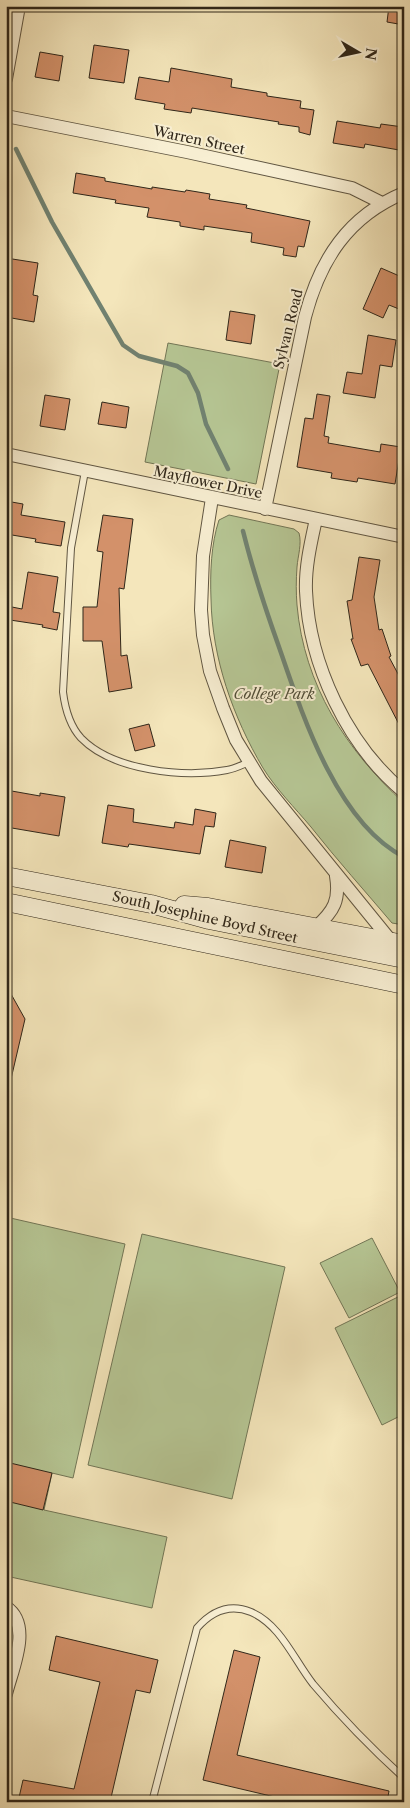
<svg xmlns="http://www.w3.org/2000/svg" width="410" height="1808" font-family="'Libre Caslon Text',serif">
	<rect width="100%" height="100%" fill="#f4e6bb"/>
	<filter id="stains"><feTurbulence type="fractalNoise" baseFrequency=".004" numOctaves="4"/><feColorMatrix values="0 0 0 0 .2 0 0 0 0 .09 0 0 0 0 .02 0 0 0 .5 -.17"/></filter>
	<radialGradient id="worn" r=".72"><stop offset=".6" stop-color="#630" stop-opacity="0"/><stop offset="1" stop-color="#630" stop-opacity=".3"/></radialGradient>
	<path fill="#b6c694" stroke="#727656" d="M168,343L280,364L256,484L145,462Z
		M229,515L294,529L299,533C302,544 298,555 297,567C296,580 296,593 297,605C304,685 346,750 404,803V925L392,923C365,891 337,860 311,827C295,808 276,789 263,768C233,717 212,658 211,599C210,573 211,544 219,520Z
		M6,1217L125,1244L73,1478L52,1473L44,1510L167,1537L152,1608L6,1576Z
		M142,1234L285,1267L232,1499L88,1465Z
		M372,1238L400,1292L349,1318L320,1263Z
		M404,1294V1414L382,1425L335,1328Z"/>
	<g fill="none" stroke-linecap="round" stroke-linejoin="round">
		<path stroke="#718271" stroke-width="4.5" d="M16,149L52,222L123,345L139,356L177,366L188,373L198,393L206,424L228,469
			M243,531C253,571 265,608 279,647C302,714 337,823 404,857"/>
	</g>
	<path fill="#d3916a" stroke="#2f2619" d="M389,6H404V25L387,22Z
		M94,45L129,50L124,83L89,78Z
		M40,52L63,56L59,81L35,77Z
		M171,68L232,79L231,87L267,93V96L301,101L300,108L314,110L310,135L299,132V127L278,124L279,122L192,108L191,113L164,109L165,104L135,99L139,77L169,82Z
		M337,121L380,128L381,124L403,127L399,150L365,144L364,148L333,143Z
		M76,173L105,178V181L152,189V187L185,192L186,190L210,194L209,199L247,205L246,208L310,221L304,247L298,246L296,257L283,255L284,248L251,242L252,233L204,226V230L180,226V222L147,217L149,208L115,203L116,200L73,193Z
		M6,258L38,263L33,295L38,296L34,322L6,317Z
		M381,268L404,278V311L389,305L383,318L363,309Z
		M230,311L255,315L251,344L226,340Z
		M368,335L396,340L392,367L380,365L375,398L343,393L347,372L362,374Z
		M317,394L330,396L324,436L329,437L328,443L380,452L381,444L401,447L395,484L358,478L357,482L331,478L332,473L297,467L305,418L313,419Z
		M45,395L70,399L65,430L40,426Z
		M102,402L129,407L126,428L98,424Z
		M6,501L23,504L21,515L65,522L61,546L35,542L36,539L6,534Z
		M103,515L133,519L124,589L119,588L121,656L127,655L132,688L109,692L102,641H83V607H97L103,552L97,551Z
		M359,557L380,560L374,597L379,630L382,629L391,656L389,657L404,685V734L368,664L361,666L351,639H353L347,601L352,600Z
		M28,572L58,577L53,612L60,613L57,630L42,627L43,625L10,620L12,607L22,609Z
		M149,724L155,746L135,751L129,729Z
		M6,790L40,796V793L65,797L59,836L6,827Z
		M108,805L134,809L133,822L174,828L175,822L193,825L195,809L216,813L214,827L205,826L200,854L129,844L128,847L102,843Z
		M230,840L266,847L262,873L225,867Z
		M6,985L25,1019L11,1079L6,1078Z
		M6,1462L52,1473L43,1510L6,1501Z
		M56,1636L158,1660L150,1693L136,1690L110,1802H18L23,1780L74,1789L100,1682L49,1670Z
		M234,1650L260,1657L237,1755L389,1791L387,1802H296L203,1780Z"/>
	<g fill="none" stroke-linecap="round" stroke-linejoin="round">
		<g stroke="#605642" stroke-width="8">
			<path id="service" d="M85,471L71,548L63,692C65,708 70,726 81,738C113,771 184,778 227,770C234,769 242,765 249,762
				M152,1802L197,1628C211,1612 229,1603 251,1612C281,1625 294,1660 313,1684C341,1717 372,1749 404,1778"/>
		</g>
		<g stroke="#605642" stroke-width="14">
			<path id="minor" d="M6,79L19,6
				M6,116L187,152L352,188L382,203
				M6,454L404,537
				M212,498L203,556L201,610L203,635L210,671L223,708L236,740L261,781L391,941
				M265,509L305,317C320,260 348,216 404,193
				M316,519C311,542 305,567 306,591C309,664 347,745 404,792
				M316,927C334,911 340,900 336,876
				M6,1607C33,1625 12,1669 6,1694"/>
		</g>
		<g stroke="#2f2619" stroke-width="19">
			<path id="secondary" d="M6,876L151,904L209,920L404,959
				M6,902L404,985
				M184,905L208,907L404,944"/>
		</g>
		<use href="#service" stroke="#f8efd3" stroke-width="6"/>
		<use href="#minor" stroke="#f8efd3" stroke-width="12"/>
		<use href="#secondary" stroke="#f8efd3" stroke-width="18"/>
	</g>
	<g text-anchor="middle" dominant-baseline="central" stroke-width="4" stroke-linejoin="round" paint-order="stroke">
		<g font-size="14" fill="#2f2619" stroke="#f8efd3">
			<text transform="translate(199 140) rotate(12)">Warren Street</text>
			<text transform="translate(288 329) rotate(-76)">Sylvan Road</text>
			<text transform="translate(208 482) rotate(12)">Mayflower Drive</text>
			<text transform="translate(205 917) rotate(13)">South Josephine Boyd Street</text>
		</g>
		<g font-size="14" font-style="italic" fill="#514e38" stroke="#f8efd3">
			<text x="274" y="694">College Park</text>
		</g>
	</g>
	<rect width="410" height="1808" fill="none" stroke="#f4e6bb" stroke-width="25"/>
	<rect x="8" y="8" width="395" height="1793" fill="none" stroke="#2f2619" stroke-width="2.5"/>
	<rect x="12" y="12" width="385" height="1783" fill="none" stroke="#2f2619"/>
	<g transform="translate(358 52) rotate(99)" stroke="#f8efd3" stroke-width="4" paint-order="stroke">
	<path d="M0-4L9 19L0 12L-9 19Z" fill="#2f2619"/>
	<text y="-8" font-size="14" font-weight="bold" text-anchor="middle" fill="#2f2619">N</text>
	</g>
	<rect width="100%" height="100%" filter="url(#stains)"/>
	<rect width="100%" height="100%" fill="url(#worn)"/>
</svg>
